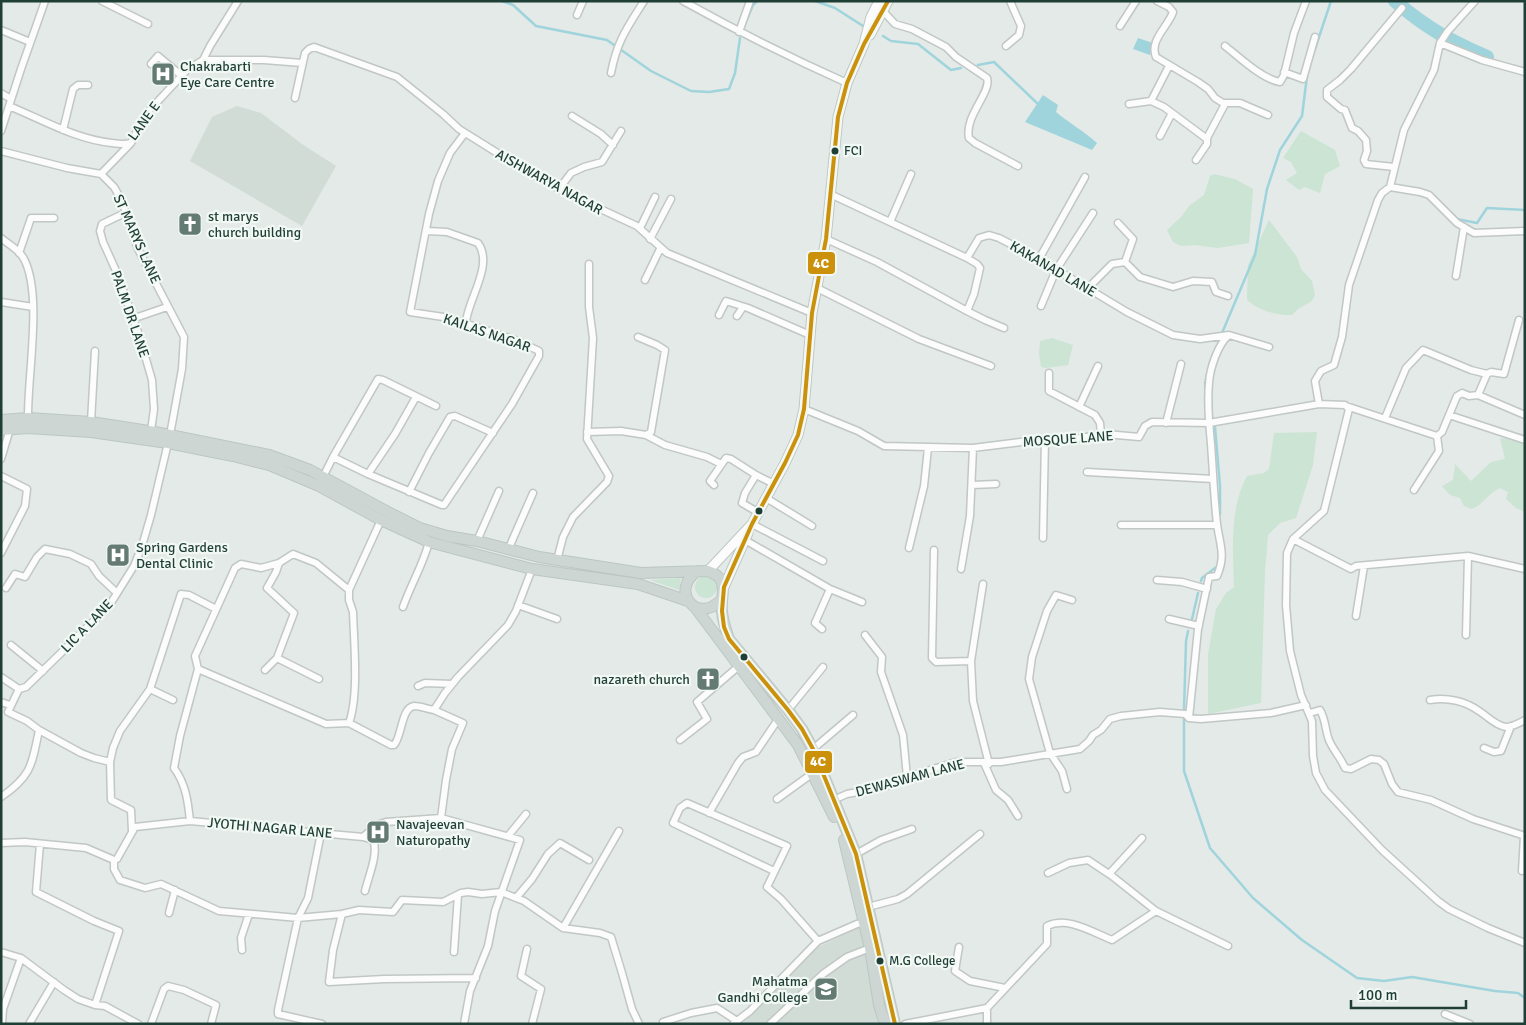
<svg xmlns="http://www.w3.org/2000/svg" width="1526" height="1025" font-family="Signika,sans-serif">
	<rect width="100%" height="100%" fill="#e4eae7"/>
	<path fill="#d1dcd7" d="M237,106L261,113L302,144L336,166L302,226L190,161L212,117Z
		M860,927L884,1024H742L818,947Z"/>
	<path fill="#cbe4d3" d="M1301,131L1335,150L1340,166L1325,174L1320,193L1305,187L1299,190L1286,180L1297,173L1291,162L1283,158Z
		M1214,174L1235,179L1253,189L1249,243L1218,248L1195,245L1181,246L1173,242L1167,230L1182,216L1189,206L1204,195L1210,176Z
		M1269,220L1297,257L1301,269L1312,281L1315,295L1312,301L1298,309L1292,315C1277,316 1258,310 1247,300L1248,265Z
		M1052,338L1073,345L1068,365L1046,368L1041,367L1039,354L1040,341Z
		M1317,432L1313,465L1296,518L1280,523L1268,535L1265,572L1261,703L1208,714V654L1216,609L1226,593L1234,587C1233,551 1229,509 1247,476L1264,473L1269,469L1274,433Z
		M1500,438L1525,439V512L1516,508L1506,499L1508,492L1500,488C1487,494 1484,504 1472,509L1464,506L1460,498L1450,495L1442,486L1453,480L1455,464L1471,481L1491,462L1505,459Z
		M695 587a11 11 0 1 1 22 0a11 11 0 1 1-22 0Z
		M681,578L679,590L650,580Z"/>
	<path fill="#a0d4dc" d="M1138,38L1153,43L1150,55L1133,49Z
		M1043,95L1058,105L1056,112C1069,123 1084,131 1097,143L1092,150L1025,122Z"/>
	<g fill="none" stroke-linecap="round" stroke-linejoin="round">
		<path stroke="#a0d4dc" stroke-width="2.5" d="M502,1L513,5L536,26L607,40L651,71L691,91L709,92L729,89L735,73L740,38
			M815,1L835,8L863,26
			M745,24L753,5L757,1
			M883,36L891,41L918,44L951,70L961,68
			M1315,49L1331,1
			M978,65L994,62L1039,105
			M1449,211L1457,219L1477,223L1487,208L1525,210
			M1222,333L1255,255L1267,189L1280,150L1302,116L1307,76
			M1206,394L1205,383L1207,375
			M1215,427L1220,486V514
			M1201,581L1202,578L1219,565
			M1192,619L1198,593
			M1184,710L1186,641L1188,631
			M1184,719V771L1210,848L1253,898L1302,940L1357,978L1384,981L1412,977L1495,991L1518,993L1525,998"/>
		<path stroke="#a0d4dc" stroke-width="14" d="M1395,1C1425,27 1450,41 1487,57"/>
		<g stroke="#c1c7c4" stroke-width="9">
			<path id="street" d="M102,1L148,24
				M683,1C737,31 791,58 847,83
				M1157,1L1169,7L1173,12C1168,27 1149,40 1156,57L1198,82L1208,89L1215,98L1223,103H1240L1268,115
				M883,11L895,24L912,29L946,47L956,57L987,78C992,92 964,116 969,138L975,143L1018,166
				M577,15L583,1
				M1120,26L1136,1
				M1,30L30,42
				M739,32L750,1
				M1440,43L1482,60L1525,72
				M1006,46L1019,35L1021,26L1010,1
				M1225,46C1239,57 1262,79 1280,82L1284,75L1294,33L1306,1
				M203,60H264L302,63
				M151,64L158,56L182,76
				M1284,72L1303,79L1315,37
				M611,73C617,41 627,28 644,1
				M1,93L11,99
				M295,98L305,53L309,49L314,47L397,77L443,114L459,129L523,169L566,193L637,226L667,253L812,313
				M1151,101L1169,66
				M1129,104L1151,101L1164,107L1207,139
				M9,106C43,120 75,139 112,143C119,144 124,145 131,143L145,115L187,70L203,60L210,46L238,1
				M572,116L601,134L613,145
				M63,130L73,89L78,85H88
				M1,131L21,69L45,1
				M1160,136L1172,113
				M1,151L67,168L101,174L114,187L122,201L138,249L184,337L182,369L170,435
				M1196,160L1207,144V138L1225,104
				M1394,167L1366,164L1364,160L1367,151L1366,140L1358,131L1352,128L1345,110L1341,109L1327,97V90L1340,80L1351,69L1402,8
				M101,174L131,143
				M1390,187L1420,192L1429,195L1457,223L1474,233L1525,231
				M559,189L571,173L584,167L602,162L621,131
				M830,194L967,258L979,238L989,235L999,238L1039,259L1127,312L1173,335L1200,339L1229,335
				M125,213L102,224L100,231L103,242L117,273L139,335L152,380L154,409L151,431
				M890,222L911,174
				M640,228L655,197
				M427,231L447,232L478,243C494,265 468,299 466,322
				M1,238C9,245 19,249 24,259C43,295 27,377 28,420
				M650,239L671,199
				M826,239L877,262L967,311
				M19,253L31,218H54
				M967,258L977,264L980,268L974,294L967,311L985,320L1004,328
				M1039,259L1085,177
				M1125,262L1140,277L1173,287L1193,281L1212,282L1216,292L1228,296
				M1456,276L1464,227
				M645,280L660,249
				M817,288L919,339L991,366
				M1087,289L1112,264L1125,262L1133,239L1118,223
				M1,302L33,307
				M1041,306L1056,270L1093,213
				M719,315L726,301L748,308L810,335
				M737,316L743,307
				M132,319L167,307
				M1049,373V391L1095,415L1100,423L1101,435
				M1478,395L1487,374L1491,372L1504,374L1519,320
				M1319,404L1315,381L1321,371L1334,365L1342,337L1349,285L1378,200L1382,193L1390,187L1404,130L1434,70L1440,43L1448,31L1475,1
				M1346,406L1437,436L1442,432L1457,396L1462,393L1469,396L1478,395L1525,415
				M1079,407L1098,366
				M804,409L858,431L884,446L973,448L1045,439L1080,438L1106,434L1139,437L1145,426L1152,422L1209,423L1319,404L1345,405L1349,409L1324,511L1293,539L1287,553L1286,605L1290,651L1301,695L1312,721L1313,756L1316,773L1325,790L1382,850L1438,901L1449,909L1488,928L1525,943
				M1449,415L1525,440
				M1385,418L1406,368L1423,350L1471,370L1487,374
				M91,422L95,351
				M1166,423L1181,364
				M587,432L621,431L646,435L651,432L665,350L657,345L638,337
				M646,435L665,445L707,457L721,464
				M333,457L368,474L442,505H444L512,404L539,356V351L518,341L450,318L410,312L429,214L438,181L450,153L465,133
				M1,459L10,429
				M1087,472L1213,479
				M368,474L395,434L416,397
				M756,475L745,493L742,503L759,513
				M1,476L27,489L25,506L1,553
				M323,477L333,457L378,379L383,380L436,406
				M714,485L710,481L726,458L731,459L756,475L774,484
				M972,485L996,484
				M1414,490L1439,451L1437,436
				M409,492L429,453L450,417L455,416L493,433
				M766,498L812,526
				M381,520L349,590L316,563L293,554L279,563L261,568L241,564L235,568L195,656L198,669L180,736L174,768C186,784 188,802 190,821L363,837L377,825L386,822L441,818L446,780L452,749L463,723L434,710L445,693L458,677L508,625L516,611L532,569
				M752,524L823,561
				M1121,525H1217
				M1043,538L1045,439
				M1293,539L1351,569L1356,566L1468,556L1525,569
				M745,540L830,589L862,602
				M477,541L499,491
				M909,548L924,486L928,448
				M508,550L533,493
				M934,550L932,658L936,662L971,661
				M557,560L563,537L573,517L607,482L609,476L587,439L593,338L589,307V264
				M961,569L970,516L973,448
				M1157,580L1182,582L1207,589
				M983,584L971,661L973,701L989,764
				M6,588L15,574L25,577L37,557L45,549L70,554L91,564L99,576L117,593
				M518,605L557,619
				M403,607C411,584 423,565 429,542
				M1356,616L1364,566
				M1169,619L1199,626
				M822,629L815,623L830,589
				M865,635L882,657L881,672L903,735L907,777
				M1466,635L1468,556
				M11,645L43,671
				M277,658L319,679
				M198,669L326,724L349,723L391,745H394C402,737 401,708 414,706C420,706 428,709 434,710
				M265,670L277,658L294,613L267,588L276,572L279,563
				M1,677L19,689L26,687L109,606L134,566L142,546L151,515L168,443
				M418,686L425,683L452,684
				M19,689L8,712L27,721L39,730
				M150,689L173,700
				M1430,700C1447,697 1465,701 1479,711C1487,716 1496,726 1506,727C1513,727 1519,723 1525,720
				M1,702L10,705
				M788,710L823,667
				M1310,713L1320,710C1326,720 1325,730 1329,740C1333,750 1341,758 1345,768L1351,769L1371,759L1379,760L1384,764L1392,784L1398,792L1431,800L1473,819L1525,836
				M1189,718L1198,629L1209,577L1217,576C1226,555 1220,546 1217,524C1214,498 1213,471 1211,444C1209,424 1207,403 1209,383C1210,368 1218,344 1229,335L1269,347
				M349,723C359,696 354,643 353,612L349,600V590
				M680,740L707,719L697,702L739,666
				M1484,748L1494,752L1501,751L1511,726
				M813,749L853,715
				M110,762L111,800L131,810L132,831
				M984,763L996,790L1008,800L1018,816
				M1067,789L1062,771L1050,753L1029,679L1032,657L1047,611L1056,595L1072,600
				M1,797C32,776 32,764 39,730L81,753L94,758L110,762L113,748L120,731L150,689L181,594L189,595L216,609
				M777,799L813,773
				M831,801L847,794L885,787L907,777L956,762H1001L1080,749L1089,741L1093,735L1101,730L1110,719L1121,716L1160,712L1185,714L1189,718L1201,719L1271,713L1306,705
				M709,813L738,763L743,757L756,752L779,718
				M441,818L520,840L495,911L488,946L470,991L464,1024
				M321,833L308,898L298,918L278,1010V1014L322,1024
				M508,836L526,814
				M363,837L373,840C379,853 368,878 365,891
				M1,843L25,842L86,848L114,860L117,859L135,827L190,821
				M40,844L36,892L94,921L119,931L95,1005
				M856,854L881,840L912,829
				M114,860V869L120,880L145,888L161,884L219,911L298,918L342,914L359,910L393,912L402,900L443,902L461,893L468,892L482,894L501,892L524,901L563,928L600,933L611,937L622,973L632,1009L639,1024
				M774,871L673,823L680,808L687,803L787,846L767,887L781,899L818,941
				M1522,871L1524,836
				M1109,874L1142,838
				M516,898L532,879L548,854L560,843L589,860
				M868,907L898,899L907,894L980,834
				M1156,911L1228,946
				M169,913L175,890
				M342,914L333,950L329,982L384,979L476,978
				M563,928L619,831
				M959,947L955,971L970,981L1005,988
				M527,949L521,976L541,989L532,1024
				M242,950L241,938L249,914
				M1,952L21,958L64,990L78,999L95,1005L105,1006L138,1024
				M454,952L458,895
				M1445,1014L1470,1024
				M663,1022L691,1013L717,1008L737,1021
				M2,1024L3,1009L21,958
				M29,1024L54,982
				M151,1024L164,989L168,986L184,990L216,1005L211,1024
				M733,1024L750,1011L818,941L857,924L867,922
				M770,1024L823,974L847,957L870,948
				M905,1024L987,1008L1047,944V926C1068,916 1092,932 1112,940L1156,911L1112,876L1088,860L1069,863L1048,873
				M987,1024V1008"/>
		</g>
		<g stroke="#bfc8c4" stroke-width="11">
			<path id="secondary" d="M870,35L888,1
				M708,571L752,524L785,463L798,435L804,409L812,313L826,239L838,117L847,83L864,44L871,17L879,1
				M724,587L748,533"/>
		</g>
		<g stroke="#bcc6c3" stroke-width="12">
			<path id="primary" d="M1,420L28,418L91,422L155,432L269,455L310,470L388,512L420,528L447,536L477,541L539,557L641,573L708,571C731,579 720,594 722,612C723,622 726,630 729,639L788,710L802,729L813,749L856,854L895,1024
				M1,430L28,428L91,432L168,443L233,456L269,465L319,486L381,520L429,542L532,569L638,584L688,601
				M698,571C669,588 696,627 722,599
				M694,606L798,745L834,817
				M844,840L870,948L879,1005L885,1024"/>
		</g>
		<use href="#street" stroke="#fbfcfb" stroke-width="6"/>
		<use href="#secondary" stroke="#fbfcfb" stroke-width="9"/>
		<use href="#primary" stroke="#cdd6d3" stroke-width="10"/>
		<g stroke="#f2f9f5" stroke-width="8">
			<path id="bus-1" d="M888,1L864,44L847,83L838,117L826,239L812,313L804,409L798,435L785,463L752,524L724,587L722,611L724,627L729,639L788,710L802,729L813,749L856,854L895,1024"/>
		</g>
		<use href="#bus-1" stroke="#cc910b" stroke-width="4"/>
	</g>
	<defs>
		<g id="hospital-square" transform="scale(1.25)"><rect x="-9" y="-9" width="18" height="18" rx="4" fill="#647b74" stroke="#f2f9f5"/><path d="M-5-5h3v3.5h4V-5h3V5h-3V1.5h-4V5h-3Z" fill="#fff"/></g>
		<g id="church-square" transform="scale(1.25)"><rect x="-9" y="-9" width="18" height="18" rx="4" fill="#647b74" stroke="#f2f9f5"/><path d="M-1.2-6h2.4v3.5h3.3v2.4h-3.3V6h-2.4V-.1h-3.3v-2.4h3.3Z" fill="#fff"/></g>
		<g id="university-square" transform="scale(1.25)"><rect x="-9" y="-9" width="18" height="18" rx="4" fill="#647b74" stroke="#f2f9f5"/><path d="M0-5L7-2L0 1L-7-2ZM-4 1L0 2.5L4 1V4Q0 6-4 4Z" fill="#fff"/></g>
	</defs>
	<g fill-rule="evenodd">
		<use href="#hospital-square" x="163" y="74"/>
		<use href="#church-square" x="190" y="224"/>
		<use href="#hospital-square" x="118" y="555"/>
		<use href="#church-square" x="708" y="679"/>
		<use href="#hospital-square" x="378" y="832"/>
		<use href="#university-square" x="826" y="989"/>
	</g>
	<g fill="#1f3f36" stroke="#f2f9f5" stroke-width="2">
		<circle cx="835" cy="151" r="4.5"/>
		<circle cx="759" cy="511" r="4.5"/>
		<circle cx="744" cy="657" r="4.5"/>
		<circle cx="880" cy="961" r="4.5"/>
	</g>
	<g text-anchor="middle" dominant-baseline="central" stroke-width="4.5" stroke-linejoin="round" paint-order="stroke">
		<g font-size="13" fill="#1f3f36" stroke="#f2f9f5" text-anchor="start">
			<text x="844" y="151">FCI</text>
			<text x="889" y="961">M.G College</text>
		</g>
		<g font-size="14" fill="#1f3f36" stroke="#f2f9f5" text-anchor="start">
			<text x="180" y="66">Chakrabarti<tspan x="180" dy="16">Eye Care Centre</tspan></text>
			<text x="208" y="216">st marys<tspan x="208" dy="16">church building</tspan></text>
			<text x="136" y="547">Spring Gardens<tspan x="136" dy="16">Dental Clinic</tspan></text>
			<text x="690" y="679" text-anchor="end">nazareth church</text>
			<text x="396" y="824">Navajeevan<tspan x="396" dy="16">Naturopathy</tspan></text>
			<text x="808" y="981" text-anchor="end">Mahatma<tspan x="808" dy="16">Gandhi College</tspan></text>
		</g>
		<g font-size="14" fill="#1f3f36" stroke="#f2f9f5">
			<text transform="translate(144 121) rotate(-54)">LANE E</text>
			<text transform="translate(549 182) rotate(29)">AISHWARYA NAGAR</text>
			<text transform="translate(137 239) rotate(66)">ST MARYS LANE</text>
			<text transform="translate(1053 269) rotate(30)">KAKANAD LANE</text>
			<text transform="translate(130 314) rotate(71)">PALM DR LANE</text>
			<text transform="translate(487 333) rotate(19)">KAILAS NAGAR</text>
			<text transform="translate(1068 439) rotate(-4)">MOSQUE LANE</text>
			<text transform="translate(87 626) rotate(-46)">LIC A LANE</text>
			<text transform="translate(910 778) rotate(-15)">DEWASWAM LANE</text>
			<text transform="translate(270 828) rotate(5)">JYOTHI NAGAR LANE</text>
		</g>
	</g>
	<g stroke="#f2f9f5" stroke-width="2">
		<rect x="807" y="251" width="29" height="24" rx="5" fill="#cc910b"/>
		<rect x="804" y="750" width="29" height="24" rx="5" fill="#cc910b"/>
	</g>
	<g font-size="14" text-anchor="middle" font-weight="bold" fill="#fff">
		<text x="821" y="268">4C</text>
		<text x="818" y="766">4C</text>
	</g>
	<rect width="1526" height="1025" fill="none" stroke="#1f3f36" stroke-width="5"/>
	<path d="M1351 1000v8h115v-8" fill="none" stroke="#1f3f36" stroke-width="2.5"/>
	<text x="1358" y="1000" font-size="15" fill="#1f3f36" stroke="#f2f9f5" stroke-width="4" paint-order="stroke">100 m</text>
</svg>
